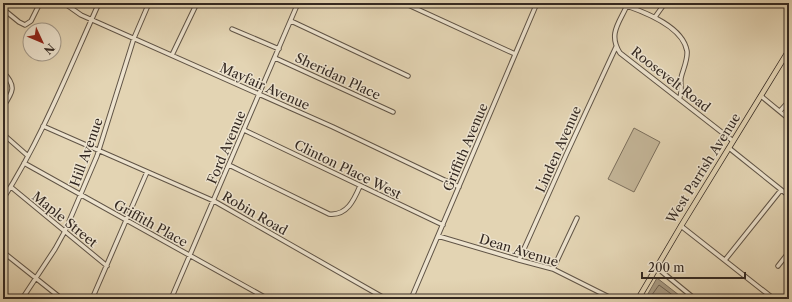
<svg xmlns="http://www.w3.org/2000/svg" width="792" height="302" font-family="'Libre Caslon Text',serif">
	<rect width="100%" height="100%" fill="#e3d4b3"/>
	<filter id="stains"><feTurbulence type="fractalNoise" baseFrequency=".005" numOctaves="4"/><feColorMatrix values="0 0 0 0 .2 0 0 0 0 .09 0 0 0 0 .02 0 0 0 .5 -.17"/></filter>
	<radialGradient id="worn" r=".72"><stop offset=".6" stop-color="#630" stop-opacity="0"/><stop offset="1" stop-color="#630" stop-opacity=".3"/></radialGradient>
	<path fill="#c5b79a" stroke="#7c705e" d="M634,128L660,142L634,192L608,179Z"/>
	<path fill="#a89a82" stroke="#7a6d5c" d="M657,278L684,299H645Z"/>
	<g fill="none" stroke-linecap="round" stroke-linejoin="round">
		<path stroke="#6e6252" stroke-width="1" d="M649,299L659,285L678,299"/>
		<g stroke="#605446" stroke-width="5.5">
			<path id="minor" d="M64,3L81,15L333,127L459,187
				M404,3L515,54
				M628,3C621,21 607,33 620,53L733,141
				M627,6C647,13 683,27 687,51C688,60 683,69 681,78C680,85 683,93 679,99
				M3,9L19,22L25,25L31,21L40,3
				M655,17L665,3
				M291,21L408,76
				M232,29L279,49
				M172,55L197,3
				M275,58L393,112
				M3,72C17,86 13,92 3,107
				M761,96L789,119
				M780,111L789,101
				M43,126L214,201L386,299
				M244,130L443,225
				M3,134L28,156
				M729,148L789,196
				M24,163L268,299
				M229,165L329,214C347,216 354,200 360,186
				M11,187L107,266
				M3,199C42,138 69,69 99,3
				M681,226L774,299
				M438,236L519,260L553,269L613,299
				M3,252L62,299
				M519,260L566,155L616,47
				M725,260L781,190
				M778,266L789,252
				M656,267L695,299
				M553,269L577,218
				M22,299L55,249L65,231L97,156L134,38L149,3
				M92,299L147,172
				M171,299L298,3
				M411,299L537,3
				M490,299L491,298"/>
		</g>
		<g stroke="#342922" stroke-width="6">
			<path id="major" d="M638,299L681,226L789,50"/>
		</g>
		<use href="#minor" stroke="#ede3ce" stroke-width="3.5"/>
		<use href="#major" stroke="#e3d4b3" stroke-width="4.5"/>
	</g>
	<g text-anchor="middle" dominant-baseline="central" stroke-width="3" stroke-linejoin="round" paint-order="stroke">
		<g font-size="13" fill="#342922" stroke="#ede3ce">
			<text transform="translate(338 76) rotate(25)">Sheridan Place</text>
			<text transform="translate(671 79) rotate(38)">Roosevelt Road</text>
			<text transform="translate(265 86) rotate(24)">Mayfair Avenue</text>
			<text transform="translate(226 147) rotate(-67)">Ford Avenue</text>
			<text transform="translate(465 147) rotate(-67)">Griffith Avenue</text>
			<text transform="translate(558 149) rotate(-66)">Linden Avenue</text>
			<text transform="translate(86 152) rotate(-70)">Hill Avenue</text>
			<text transform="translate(703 168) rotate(-58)">West Parrish Avenue</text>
			<text transform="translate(348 169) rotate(26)">Clinton Place West</text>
			<text transform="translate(255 213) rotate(30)">Robin Road</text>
			<text transform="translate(65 219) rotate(39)">Maple Street</text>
			<text transform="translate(151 223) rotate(29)">Griffith Place</text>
			<text transform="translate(519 250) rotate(17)">Dean Avenue</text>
		</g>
	</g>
	<rect width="792" height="302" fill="none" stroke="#e3d4b3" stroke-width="16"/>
	<rect x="4" y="4" width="784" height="294" fill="none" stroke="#342922" stroke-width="2"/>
	<rect x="8" y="8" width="776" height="286" fill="none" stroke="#342922"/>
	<g transform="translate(42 42) rotate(134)"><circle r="19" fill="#ede3ce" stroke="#a39989"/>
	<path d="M0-3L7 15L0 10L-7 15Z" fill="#8f2418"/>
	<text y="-6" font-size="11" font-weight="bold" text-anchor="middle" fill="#342922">N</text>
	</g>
	<path d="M642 272v6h103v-6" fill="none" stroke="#342922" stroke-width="2"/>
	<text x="648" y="272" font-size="12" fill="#342922" stroke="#ede3ce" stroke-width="3" paint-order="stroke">200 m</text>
	<rect width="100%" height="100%" filter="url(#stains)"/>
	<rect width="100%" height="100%" fill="url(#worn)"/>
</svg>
